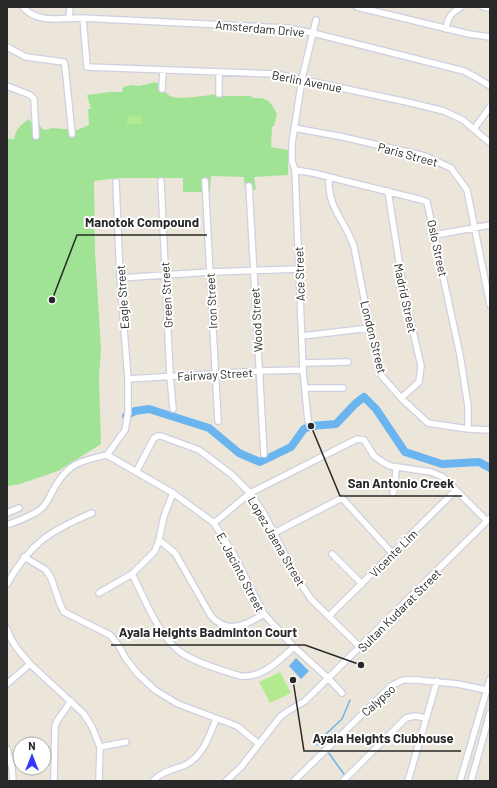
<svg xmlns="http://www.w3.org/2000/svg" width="497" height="788" font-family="Barlow,sans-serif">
	<rect width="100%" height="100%" fill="#ebe6d9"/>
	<path fill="#a1e394" d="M156,82C161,86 165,93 170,96C180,101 210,94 221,94L222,96H250L253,98C268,98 270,100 277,114L274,126L272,127L271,147L288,150V175L254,177L256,190L245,189L244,177L211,176L210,192H183V178H118L94,181L95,251L101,350L99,377L101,444L58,471L20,484L7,486V139H14C16,129 21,124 29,119L31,122H36L44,130L52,128L77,130L89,125L88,109H91L87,95L110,92H122L123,87L132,85L139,86Z"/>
	<path fill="#b4ea8f" d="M141,116L142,124H127V117Z
		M280,672L291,693L270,703L259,682Z"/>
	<path fill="#6ab5ef" d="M296,658L309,671L301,679L289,666Z"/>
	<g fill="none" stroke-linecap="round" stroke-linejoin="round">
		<path stroke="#6ab5ef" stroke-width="1.5" d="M325,747L313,743L327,733L342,719L350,700
			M328,752L346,777"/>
		<path stroke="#6ab5ef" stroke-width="8" d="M126,416L135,411L149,409L209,428L239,453L260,462L291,447L304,429L311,426L336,424L355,404L364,397L376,409L405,452L442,464L479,462L490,468"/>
		<g stroke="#cecfe1" stroke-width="8">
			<path id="minor" d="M23,7C37,24 62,18 81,18L287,28L313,33L464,71L477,78L490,86
				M357,7L469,34L490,37
				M483,7L490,8
				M69,18L70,7
				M83,18L87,67L276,74L407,102L444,111L463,120L490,143
				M446,29C448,17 451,13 461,7
				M7,47L26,57L64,62L65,66L72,134
				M7,86L30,95L34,99L36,136
				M162,89L163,70
				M219,94V72
				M294,128L343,137L425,156L451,168L467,190L490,305
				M474,129L490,107
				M295,170L313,173L422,200L427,202L460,355L468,406V429
				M329,177C327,209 345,219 354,247L370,328L381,375L401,398L428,423L468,429L490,430
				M161,181L170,376L173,409
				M205,181L218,421
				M249,186L264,454
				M388,191L403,287L421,366L419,382L401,398
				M435,235L490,225
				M120,278L210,272L299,269
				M302,336L370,328
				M303,363L348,362
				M128,379L259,371L303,370
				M305,388H343
				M308,421L303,370L295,170L292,161V143L302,79L316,20
				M107,455L173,493L214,523L234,555L264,614L294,647L329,679L342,693
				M136,472L154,438L158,436H161L199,450L231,474L250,493L263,512L297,578L311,599L361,648
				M393,493L395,486L396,468
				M7,513L19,508
				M214,523L250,493L357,439L364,440L374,456L381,461L390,466L431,472L443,477L487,521
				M7,525C17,521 36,515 43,507C48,501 52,492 56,485C70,462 82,461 107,455L125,430L128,413V379L120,278L116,182
				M274,533L342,498L392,553
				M159,540L175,553L211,616C228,635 246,625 264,614
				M332,554L362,584
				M24,557L46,570L51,578L60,604L64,612L110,635L119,646L126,659L138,674L155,690L178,704L237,726L259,744
				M132,574C145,599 160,641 185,655C202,665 222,670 240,676C263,678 277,662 294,647
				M7,584C30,543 50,531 92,513
				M99,593L132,574L155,551L159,540L164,516L173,493
				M329,616L456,490
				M7,629L10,637L16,647L30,664L84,714L92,727L100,747L99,781
				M7,684L30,664
				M100,747L126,742
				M7,749L12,768L13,781
				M54,781L55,726L57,721L71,701
				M153,781C161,772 172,770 183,766C202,758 209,737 216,719
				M226,781L241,767L280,717L288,711L305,701L490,518
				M294,781L391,686L403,680H417L458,684L486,690
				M343,781L406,718L415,716L426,718
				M408,781L437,681
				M460,781L490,679
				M471,781L490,713"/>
		</g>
		<use href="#minor" stroke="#fff" stroke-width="5.5"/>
	</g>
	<g text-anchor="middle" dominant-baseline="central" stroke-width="4" stroke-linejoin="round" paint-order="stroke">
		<g font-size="12" fill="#282828" stroke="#fff">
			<text transform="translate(260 28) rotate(5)">Amsterdam Drive</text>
			<text transform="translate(307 81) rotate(11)">Berlin Avenue</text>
			<text transform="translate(408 154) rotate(15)">Paris Street</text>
			<text transform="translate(438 248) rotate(78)">Oslo Street</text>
			<text transform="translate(299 274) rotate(-92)">Ace Street</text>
			<text transform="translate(166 295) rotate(-93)">Green Street</text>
			<text transform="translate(122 297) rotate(-94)">Eagle Street</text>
			<text transform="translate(406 298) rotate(78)">Madrid Street</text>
			<text transform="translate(211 301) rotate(-93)">Iron Street</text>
			<text transform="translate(256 320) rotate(-93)">Wood Street</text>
			<text transform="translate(374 337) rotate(76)">London Street</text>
			<text transform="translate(215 374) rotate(-3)">Fairway Street</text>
			<text transform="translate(277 541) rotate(60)">Lopez Jaena Street</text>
			<text transform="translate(393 553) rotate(-45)">Vicente Lim</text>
			<text transform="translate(241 572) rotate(62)">E. Jacinto Street</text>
			<text transform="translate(399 610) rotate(-45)">Sultan Kudarat Street</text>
			<text transform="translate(378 700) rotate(-42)">Calypso</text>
		</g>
	</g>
	<path fill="none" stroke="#282828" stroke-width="1.5" d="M52 300L77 235H207M311 426L340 496H462M361 665L305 645H111M293 680L304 751H461"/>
	<g fill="#282828" stroke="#fff" stroke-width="1.5">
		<circle cx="52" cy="300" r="4"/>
		<circle cx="311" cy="426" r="4"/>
		<circle cx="361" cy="665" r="4"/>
		<circle cx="293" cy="680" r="4"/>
	</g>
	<g font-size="13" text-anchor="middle" font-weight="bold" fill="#282828" stroke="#fff" stroke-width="4" stroke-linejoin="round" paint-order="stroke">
		<text x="142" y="227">Manotok Compound</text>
		<text x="401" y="488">San Antonio Creek</text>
		<text x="208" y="637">Ayala Heights Badminton Court</text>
		<text x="383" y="743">Ayala Heights Clubhouse</text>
	</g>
	<rect width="497" height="788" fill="none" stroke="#282828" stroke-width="16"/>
	<g transform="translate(32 756)"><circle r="19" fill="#ffffff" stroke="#a9a9a9"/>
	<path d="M0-3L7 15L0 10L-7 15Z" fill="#3539fb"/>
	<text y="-6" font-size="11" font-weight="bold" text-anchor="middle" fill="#282828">N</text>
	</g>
</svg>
